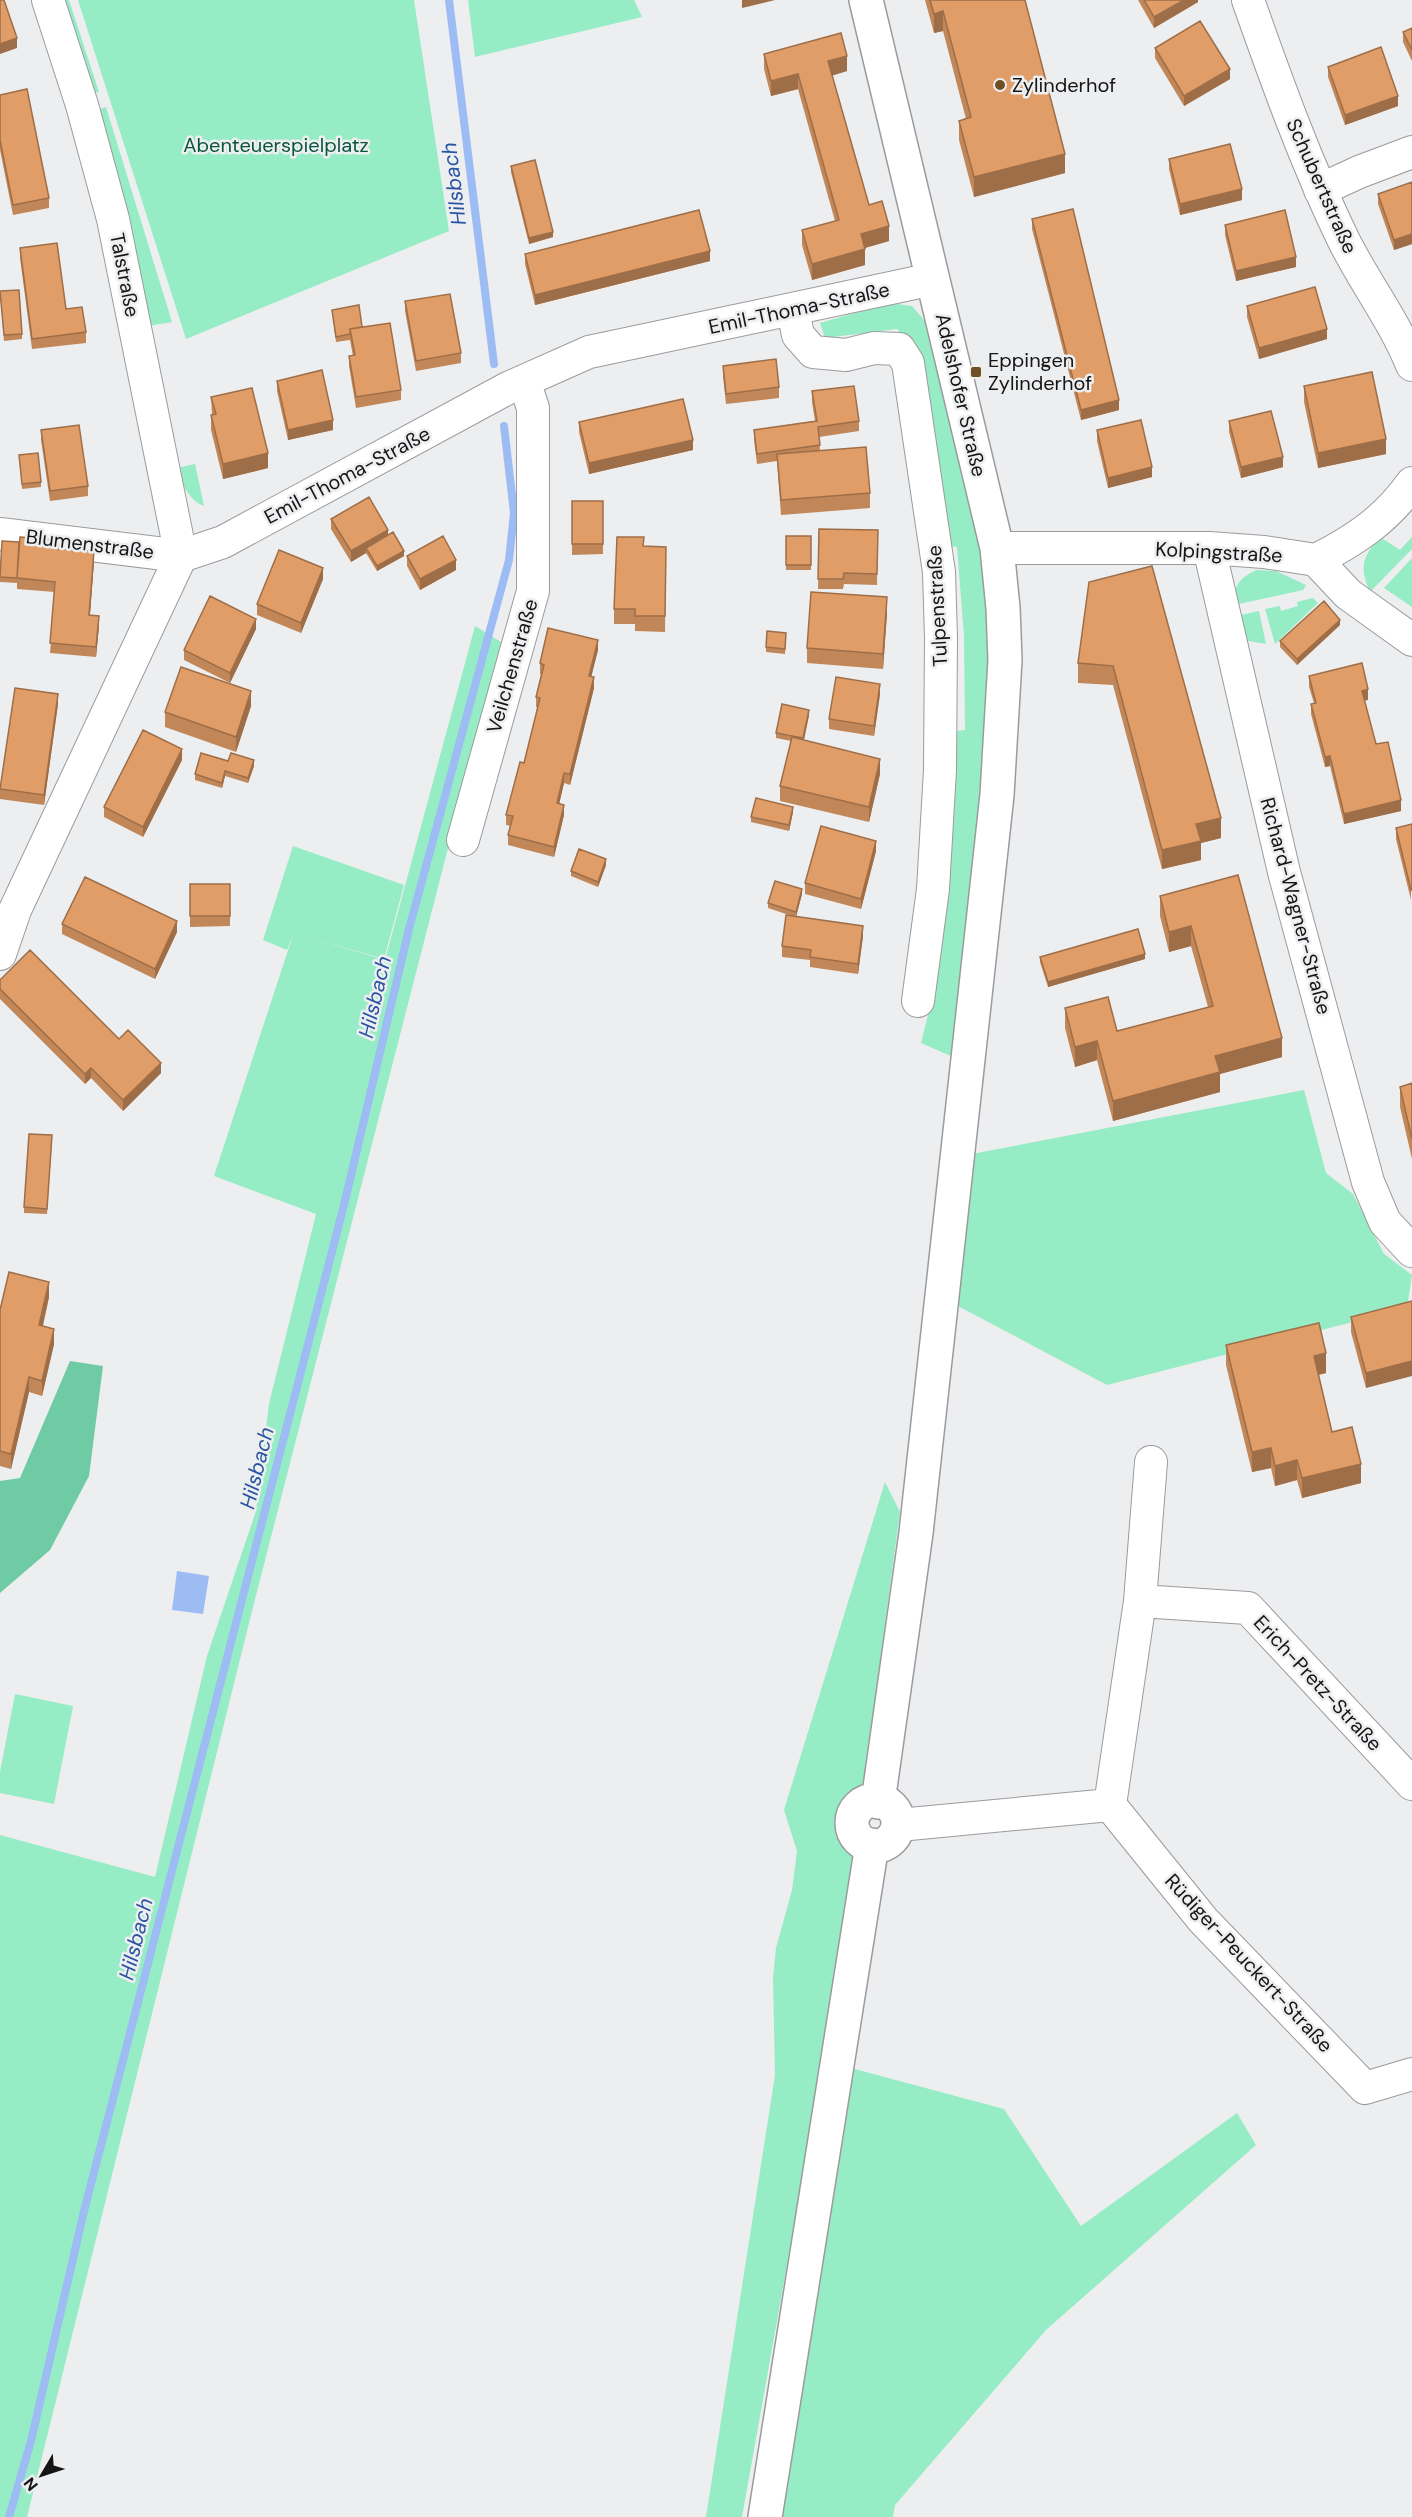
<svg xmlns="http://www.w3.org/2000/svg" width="1412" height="2517" font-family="'DM Sans',sans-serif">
	<rect width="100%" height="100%" fill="#edeef0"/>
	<path fill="#96ecc5" d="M63,0H69L99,92L93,93Z
		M78,0H414L449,231L186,339Z
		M468,0H634L642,17L475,57Z
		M106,107L172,322L148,326L99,109Z
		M889,303L912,306L931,328L982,555L990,662L981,790L953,1057L921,1043L930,1007L956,731L965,730L964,636L957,547L946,545L934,432L917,351L897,329L825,338L820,323Z
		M195,464L204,506C188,500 182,483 177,468Z
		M1380,537L1400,550L1412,537V549L1370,592C1359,566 1362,558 1380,537Z
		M1412,558V607L1384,588Z
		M1256,570L1276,571L1306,585L1303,590L1234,605C1234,586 1238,579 1256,570Z
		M1313,598L1318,603L1275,644L1265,609L1280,606L1281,611L1298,606L1297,602Z
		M1259,611L1266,644L1243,640L1236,616Z
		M475,626L501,642L252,1611L27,2517H0V1835L155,1877L207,1656L256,1511L269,1404L316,1214L214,1176L294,932L287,950L263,940L293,846L404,885L384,959L304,936L385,960Z
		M1304,1090L1326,1173L1353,1194L1384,1254L1412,1275L1407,1308L1107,1385L956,1305L972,1154Z
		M885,1482L900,1512L848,1902L814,2114L742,2517H706L775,2075L773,1977L776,1948L792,1890L797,1851L784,1810Z
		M15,1694L73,1706L54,1804L0,1793V1772Z
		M851,2068L1004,2109L1081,2226L1237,2113L1256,2145L1046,2330L895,2505L893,2517H781Z"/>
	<path fill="#6ecba3" d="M70,1361L103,1366L89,1476L50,1550L0,1593V1481L20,1478Z"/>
	<path fill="#9cbcf3" d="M177,1571L209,1576L203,1614L172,1610Z"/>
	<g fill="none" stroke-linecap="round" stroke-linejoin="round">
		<path stroke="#9cbcf3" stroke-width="8" d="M449,0L494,364
			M9,2517L31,2441L84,2211L344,1205L409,929L509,560L514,513L504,426"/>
		<g stroke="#9b9b9d" stroke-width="34">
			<path id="street" d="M48,0L82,105L113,219L181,556
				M1248,0C1277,82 1306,163 1344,241C1365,283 1395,322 1412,365
				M1320,190L1359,172L1412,152
				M793,310L798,335L813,352L846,355L874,348L899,349L908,363L939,572L941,638L940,770L933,889L918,1001
				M0,534L181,556L223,542L508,388L589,352L933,279
				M997,548H1209L1264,552L1316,560L1348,594L1412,640
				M1209,548L1284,872L1368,1182L1385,1222L1412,1251
				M1316,560C1354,541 1387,519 1412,483
				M463,840L533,591V408L524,381
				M0,954L15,910L181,556
				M1140,1601L1248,1608L1412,1784
				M1110,1805L1203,1920L1365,2088L1412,2074
				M1110,1805L1140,1601L1151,1462
				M899,1825L1110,1805"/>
		</g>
		<g stroke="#9b9b9d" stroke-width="36">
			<path id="secondary" d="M866,0L997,548L1003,608L1005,660L997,795L916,1533L878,1802
				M852 1823a23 23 0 1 1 46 0a23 23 0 1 1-46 0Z
				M765,2517L872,1845"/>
		</g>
		<use href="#street" stroke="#fff" stroke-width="32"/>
		<use href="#secondary" stroke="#fff" stroke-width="33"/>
	</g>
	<path fill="#c28759" d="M925,0H1025L1065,173L974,197L959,140V121L966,119L943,31L934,33Z
		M1138,0H1198V2L1154,28Z
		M1412,28V61L1403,42V32Z
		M1155,48L1230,79L1184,106L1155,58Z
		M764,54L847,71L832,75L869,205L889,241L865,248V265L812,280L802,245V230L835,221L798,89L771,96L764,69Z
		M1328,67L1398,106L1345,125L1328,77Z
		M0,95L49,198V208L13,215L0,150Z
		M1169,159L1242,200L1180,215L1169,169Z
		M511,166L553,237L529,244L511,172Z
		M1412,182V244L1394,250L1378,204V194Z
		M1032,219L1119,410L1081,420L1032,229Z
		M1225,225L1296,267L1236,281L1225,235Z
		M20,248L66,309L86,332V343L32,349L20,258Z
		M525,254L710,261L535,305L525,264Z
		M0,291L22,334V339L4,341Z
		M405,301L461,353V363L416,371L405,311Z
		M1247,306L1327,339L1259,359L1247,317Z
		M332,310L362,327L401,390V400L356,408L349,366V356H353L350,340L336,342Z
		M723,366L779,387V398L726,404L723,376Z
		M277,381L333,430L288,440L277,391Z
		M1304,386L1386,454L1318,468L1304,402Z
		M812,391L859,421V431L819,437L820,450L870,493V508L781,515L777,461L757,464L754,440V430L815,421L812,402Z
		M211,397L268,468L223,479L211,430V415H212Z
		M1229,421L1283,467L1241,478L1229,432Z
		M579,422L693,450L589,474L579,432Z
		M41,430L88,486V496L50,501L41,440Z
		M1097,430L1152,477L1108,488L1097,441Z
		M19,455L41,482V487L22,489Z
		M572,501H603V554L572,555Z
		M331,519L404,556L377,571L366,553L351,562L331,529Z
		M819,529L878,530L877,585L844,584L843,589H818Z
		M786,536H811V570H786Z
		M644,546L666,547L665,632L635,631V624H614V609Z
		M58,549L94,561L90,615L99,626L96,657L50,653L55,592L17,589V583L0,582V562Z
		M407,556L456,570L420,590L407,566Z
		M323,579L301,633L257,615V604Z
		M1089,582L1221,838L1201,843V860L1162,869L1113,685L1078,683V663Z
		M887,613L883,669L807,663V648Z
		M1340,625L1297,665L1280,647V641Z
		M256,629L230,683L184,660V650Z
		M786,638L785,654L766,652V647Z
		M598,650L591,676L594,688L570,785L564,783L559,804L564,815L554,857L508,845V835L511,826L506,825V815L524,763L538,707H536V697L541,674H540V663Z
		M1309,676L1368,700H1364L1376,744L1401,811L1344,824L1330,766L1325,767L1311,714V704L1314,703L1309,687Z
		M880,694L874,736L829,729V719Z
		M58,704L44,805L0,799V789Z
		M251,706L236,752L165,727V712Z
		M809,715L804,740L880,774L869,822L780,801V786L791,741L776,738V733Z
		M182,760L143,837L104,817V807Z
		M228,761L254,766L248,783L225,776L222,788L195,780V774Z
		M793,812L789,831L751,822V817Z
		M1412,824L1411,900L1396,839V828Z
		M876,851L861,909L805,894V883Z
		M606,865L598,887L571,876V871Z
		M1238,875L1282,1057L1220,1074V1092L1113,1121L1097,1060L1075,1067L1065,1028V1008L1117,1031L1208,1007L1191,946L1169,952L1160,916V896Z
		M190,884H230V926L190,927Z
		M802,894L796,916L863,936L858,974L810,967V960L782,957V946L792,916L768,908V903Z
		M62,924L177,932L155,979L62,934Z
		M1040,957L1145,959L1048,987L1040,962Z
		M0,980L119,1039L161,1073L123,1111L91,1078L85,1084L0,999Z
		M1412,1083V1159L1400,1107V1087Z
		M52,1141L47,1214L24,1213V1207Z
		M49,1297L43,1326L54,1344L42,1396L29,1392L11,1469L0,1466V1310Z
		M1412,1301L1366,1388L1351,1332V1317Z
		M1226,1345L1326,1373L1318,1375L1332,1432L1361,1483L1302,1498L1297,1480L1275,1486L1271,1468L1252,1472L1226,1365Z"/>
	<path fill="#9e6e48" d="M742,0H775L742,8Z
		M1184,0H1198V2L1154,28V17Z
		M943,11V31L934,33V14Z
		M17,38V48L0,54V44Z
		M847,56V71L828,77V61Z
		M1230,69V79L1184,106V96Z
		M798,74V89L771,96V81Z
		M1398,96V106L1345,125V115Z
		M1065,154V173L974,197V177Z
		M1242,189V200L1180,215V204Z
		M889,226V241L861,249V234Z
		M553,232V237L529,244V238Z
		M1412,234V244L1394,250V240Z
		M865,249V265L812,280V264Z
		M710,251V261L535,305V295Z
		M1296,257V267L1236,281V271Z
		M1327,329V339L1259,359V348Z
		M1119,400V410L1081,420V410Z
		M333,420V430L288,440V430Z
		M1386,439V454L1318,468V453Z
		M693,440V450L589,474V463Z
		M268,453V468L223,479V464Z
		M1283,457V467L1241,478V467Z
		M1152,467V477L1108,488V478Z
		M388,530V540L366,548V553L351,562V551Z
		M94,551V561L89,626V615Z
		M404,551V556L377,571V566Z
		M456,560V570L420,590V579Z
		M323,568V579L301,633V623Z
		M887,597V613L883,669V654Z
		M99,616V626L96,657V647Z
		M256,619V629L230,683V673Z
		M1340,620V625L1297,665V659Z
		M598,640V650L589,686V676Z
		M594,677V688L570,785V774Z
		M880,684V694L874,736V726Z
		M1368,689V700L1362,701V691Z
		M251,691V706L236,752V737Z
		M58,694V704L44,805V795Z
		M809,710V715L803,744V738Z
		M182,749V760L143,837V827Z
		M1330,756V766L1325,767V757Z
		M880,759V774L869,822V807Z
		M254,760V766L248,783V778Z
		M225,771V776L222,788V783Z
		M564,773V783L557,813V803Z
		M1401,800V811L1344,824V814Z
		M564,805V815L554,857V847Z
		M793,807V812L789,831V825Z
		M1221,818V838L1201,843V860L1162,869V850L1196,824Z
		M876,841V851L861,909V899Z
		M606,859V865L598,887V882Z
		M802,889V894L796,917V912Z
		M177,921V932L155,979V969Z
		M863,926V936L858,974V964Z
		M1191,926V946L1169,952V932Z
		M1145,954V959L1048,987V982Z
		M1282,1038V1057L1220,1074V1092L1113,1121V1101L1215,1056Z
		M1097,1041V1060L1075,1067V1047Z
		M161,1063V1073L123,1111V1100Z
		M91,1068V1078L85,1084V1074Z
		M49,1282V1297L39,1341V1325Z
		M54,1329V1344L42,1396V1381Z
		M1326,1353V1373L1314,1376V1356Z
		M1412,1361V1376L1366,1388V1373Z
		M29,1377V1392L11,1469V1454Z
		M1271,1448V1468L1252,1472V1452Z
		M1297,1460V1480L1275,1486V1466Z
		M1361,1464V1483L1302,1498V1478Z"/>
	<path fill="#e19d67" stroke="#9e6e48" stroke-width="1.5" d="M0,0H4L17,38L0,44Z
		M930,0H1025L1065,154L974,177L959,121L971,117L943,11L934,14Z
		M1144,0H1184L1154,17Z
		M1200,21L1230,69L1184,96L1155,48Z
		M1412,28V50L1403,32Z
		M841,33L847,56L828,61L869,205L882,201L889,226L861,234L865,249L812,264L802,230L839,220L798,74L771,81L764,54Z
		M1381,47L1398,96L1345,115L1328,67Z
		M27,89L49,198L13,205L0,140V95Z
		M1230,144L1242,189L1180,204L1169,159Z
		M535,160L553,232L529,238L511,166Z
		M1412,182V234L1394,240L1378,194Z
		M1073,209L1119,400L1081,410L1032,219Z
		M699,210L710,251L535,295L525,254Z
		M1285,210L1296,257L1236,271L1225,225Z
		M57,243L66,309L82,307L86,332L32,339L20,248Z
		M1315,287L1327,329L1259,348L1247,306Z
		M19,290L22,334L4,335L0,291Z
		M450,294L461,353L416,361L405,301Z
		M359,305L362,327L350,329V334L336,337L332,310Z
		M390,323L401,390L356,397L349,356L355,355L350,329Z
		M776,359L779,387L726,394L723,366Z
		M322,370L333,420L288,430L277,381Z
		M1372,372L1386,439L1318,453L1304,386Z
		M854,386L859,421L818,427L820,445L757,454L754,430L817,421L812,391Z
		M252,388L268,453L223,464L211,415L216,414L211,397Z
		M683,399L693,440L589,463L579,422Z
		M1271,411L1283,457L1241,467L1229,421Z
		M1141,420L1152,467L1108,478L1097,430Z
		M79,425L88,486L50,491L41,430Z
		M866,447L870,493L781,500L777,454Z
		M38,453L41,482L22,484L19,455Z
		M369,497L388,530L351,551L331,519Z
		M572,501H603V544H572Z
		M819,529L878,530L877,574L844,573L843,579H818Z
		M393,532L404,551L377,566L366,548Z
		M443,536L456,560L420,579L407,556Z
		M786,536H811V565H786Z
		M20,537L58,540V549L94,551L89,615L99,616L96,647L50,643L55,582L17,578Z
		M617,537H644L643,546L666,547L665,616H635V609H614Z
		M2,541L19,542L17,578L0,577Z
		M279,550L323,568L301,623L257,604Z
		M1152,566L1221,818L1196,824L1201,841L1162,850L1113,666L1078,663L1089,582Z
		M811,592L887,597L883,654L807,648Z
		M210,596L256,619L230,673L184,650Z
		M1324,601L1340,620L1297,659L1280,641Z
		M548,628L598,640L589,676L594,677L570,774L564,773L557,803L564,805L554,847L508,835L513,816L506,815L520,762L524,763L540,698L536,697L544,665L540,663Z
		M767,631L786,633L785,649L766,647Z
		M1362,663L1368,689L1362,691L1376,744L1388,742L1401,800L1344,814L1330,756L1325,757L1311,704L1316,703L1309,676Z
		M181,667L251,691L236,737L165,712Z
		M836,677L880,684L874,726L829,719Z
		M15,688L58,694L44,795L0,789Z
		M782,704L809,710L803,738L776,733Z
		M143,730L182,749L143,827L104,807Z
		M792,737L880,759L869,807L780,786Z
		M201,753L228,761L231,753L254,760L248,778L225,771L222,783L195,774Z
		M756,798L793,807L789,825L751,817Z
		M1412,824V890H1411L1396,828Z
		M821,826L876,841L861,899L805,883Z
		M579,849L606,859L598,882L571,871Z
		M1238,875L1282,1038L1215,1056L1220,1072L1113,1101L1097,1041L1075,1047L1065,1008L1108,997L1117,1031L1213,1006L1191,926L1169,932L1160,896Z
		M85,877L177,921L155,969L62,924Z
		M775,881L802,889L796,912L768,903Z
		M190,884H230V916H190Z
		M786,915L863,926L858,964L810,957L811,950L782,946Z
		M1138,929L1145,954L1048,982L1040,957Z
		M30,950L119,1039L128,1030L161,1063L123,1100L91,1068L85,1074L0,989V980Z
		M1412,1083V1139L1400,1087Z
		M29,1134L52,1135L47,1209L24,1207Z
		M9,1272L49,1282L39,1325L54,1329L42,1381L29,1377L11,1454L0,1451V1310Z
		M1412,1301V1361L1366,1373L1351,1317Z
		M1319,1323L1326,1353L1314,1356L1332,1432L1352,1427L1361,1464L1302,1478L1297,1460L1275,1466L1271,1448L1252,1452L1226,1345Z"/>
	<g fill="#704f26" stroke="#edeef0" stroke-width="2">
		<circle cx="1000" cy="85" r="6"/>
		<rect x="970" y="366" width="12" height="12" rx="3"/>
	</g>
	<g text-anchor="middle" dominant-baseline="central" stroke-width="5" stroke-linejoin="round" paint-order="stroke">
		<g font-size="20" fill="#151516" stroke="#edeef0" text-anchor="start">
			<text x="1012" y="85">Zylinderhof</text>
			<text x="988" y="360">Eppingen<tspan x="988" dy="23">Zylinderhof</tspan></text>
		</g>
		<g font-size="20" fill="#0a563d" stroke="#edeef0">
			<text x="276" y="145">Abenteuerspielplatz</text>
		</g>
		<g font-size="20" fill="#151516" stroke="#edeef0">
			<text transform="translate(1322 186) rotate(66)">Schubertstraße</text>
			<text transform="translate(125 275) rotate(79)">Talstraße</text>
			<text transform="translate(799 308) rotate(-12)">Emil-Thoma-Straße</text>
			<text transform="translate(961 395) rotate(77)">Adelshofer Straße</text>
			<text transform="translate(347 475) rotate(-28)">Emil-Thoma-Straße</text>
			<text transform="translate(90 544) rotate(7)">Blumenstraße</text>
			<text transform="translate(1219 552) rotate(3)">Kolpingstraße</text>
			<text transform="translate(937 606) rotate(-93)">Tulpenstraße</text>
			<text transform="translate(512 666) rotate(-74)">Veilchenstraße</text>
			<text transform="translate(1296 906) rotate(75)">Richard-Wagner-Straße</text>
			<text transform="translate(1318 1683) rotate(47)">Erich-Pretz-Straße</text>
			<text transform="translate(1249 1963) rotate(47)">Rüdiger-Peuckert-Straße</text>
		</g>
		<g font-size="21" font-style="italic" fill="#2854a3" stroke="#edeef0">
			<text transform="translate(454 184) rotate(-97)">Hilsbach</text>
			<text transform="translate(375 997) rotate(-77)">Hilsbach</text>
			<text transform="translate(257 1468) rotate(-76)">Hilsbach</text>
			<text transform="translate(136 1939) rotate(-76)">Hilsbach</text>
		</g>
	</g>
	<g transform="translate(42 2475) rotate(231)" stroke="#edeef0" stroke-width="4.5" paint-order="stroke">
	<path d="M0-4.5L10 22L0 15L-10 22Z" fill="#151516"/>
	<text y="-9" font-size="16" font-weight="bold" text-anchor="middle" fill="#151516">N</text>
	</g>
</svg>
